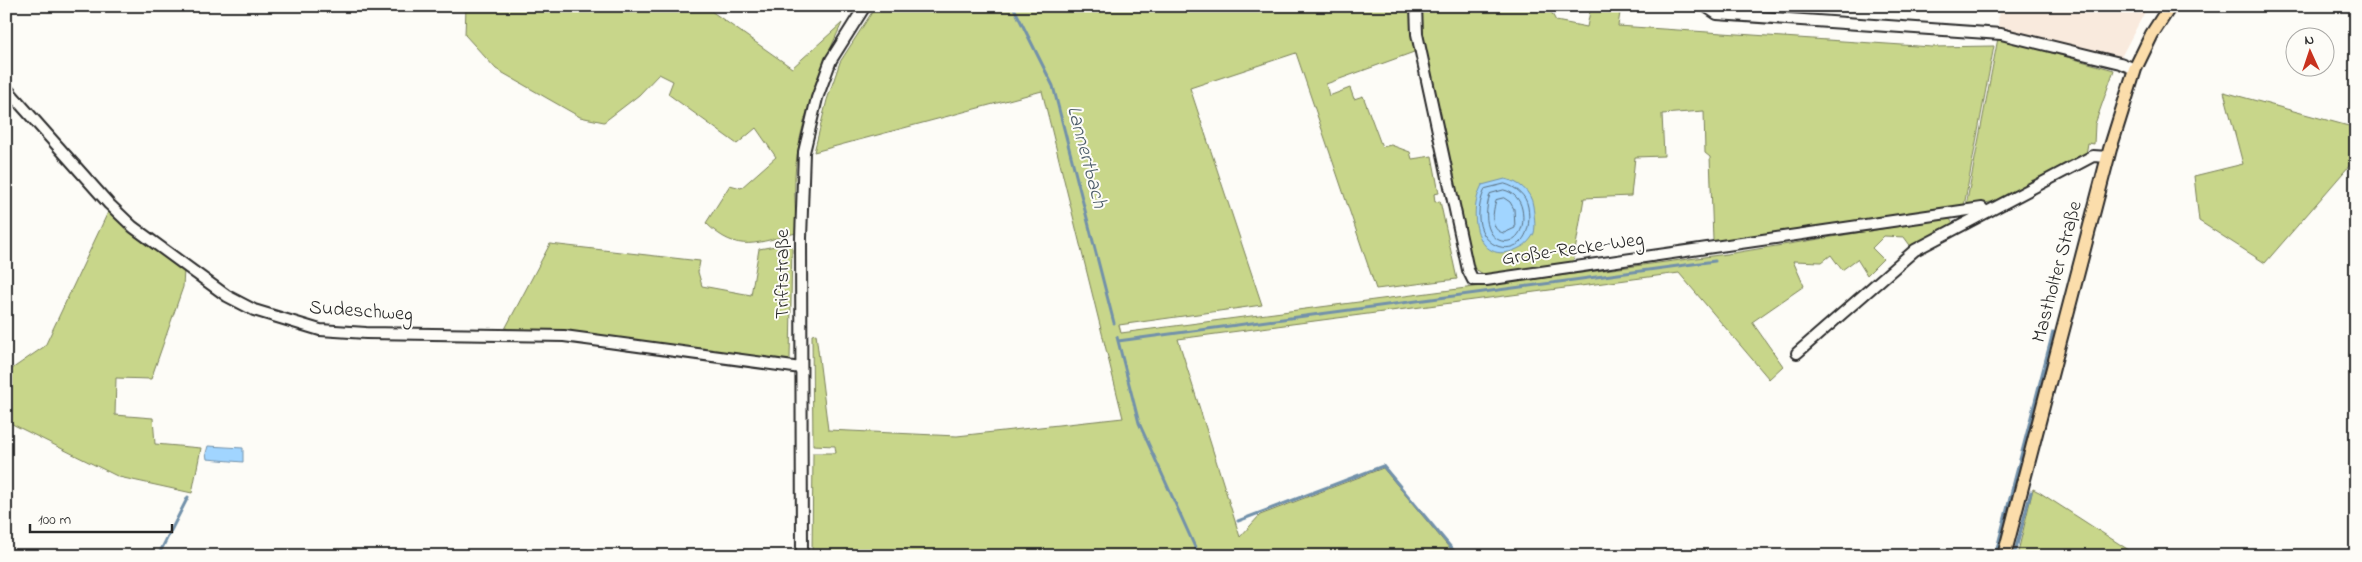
<svg xmlns="http://www.w3.org/2000/svg" width="2362" height="562" font-family="'Indie Flower',sans-serif">
	<rect width="100%" height="100%" fill="#fdfcf7"/>
	<filter id="ink" filterUnits="userSpaceOnUse"><feTurbulence type="fractalNoise" baseFrequency=".02" numOctaves="2"/><feDisplacementMap in="SourceGraphic" scale="10" xChannelSelector="R" yChannelSelector="G"/><feConvolveMatrix kernelMatrix="1 2 1 2 8 2 1 2 1" color-interpolation-filters="sRGB"/></filter>
	<g filter="url(#ink)">
		<path fill="#f9eadd" d="M1999,6H2148L2120,59L1998,29Z"/>
		<path fill="#c8d68a" stroke="#7a805a" d="M466,6H704L792,68L842,23C820,71 798,123 795,176C794,195 796,214 796,233C758,242 738,255 706,223L730,185L741,188L776,157L756,128L737,144L668,94L673,81L659,74L639,95L604,122L580,117L496,69L465,35Z
			M876,6H1411L1414,52L1326,84L1329,96L1350,88L1354,99L1363,96L1382,147L1391,145L1410,152L1412,159L1432,156L1439,193L1434,194L1435,202L1440,201L1457,279L1376,289L1296,53L1190,88L1262,305L1119,325L1121,333L1727,254L1949,218L1953,223L1912,248L1904,237L1884,236L1872,248L1883,259L1867,275L1857,259L1842,270L1831,255L1822,262L1793,261L1804,286L1752,322L1783,366L1769,379L1679,273L1178,339L1240,537L1260,515L1383,468L1456,556H812L813,453H836L835,446L813,445L812,335L816,334L828,430L957,436L1123,418L1042,91L814,152L827,100L840,62Z
			M1420,6H1548L1556,21L1587,27L1591,6H1621L1618,26L1932,47L1994,46L1964,206L1716,244L1713,240L1710,157L1705,153L1704,111L1662,114L1664,156L1635,157L1631,196L1584,198L1573,263L1485,275L1470,266L1422,36Z
			M1998,38L2114,70L2095,124L2094,144L2088,143L2086,155L1997,201L1966,206Z
			M2224,92L2356,128V158L2265,263L2199,221L2194,176L2243,164Z
			M109,210L184,270L183,287L151,379L116,378L115,415L153,418L155,444L201,448L192,493L119,477L6,421V373L45,346Z
			M550,244L700,261L698,272L702,286L751,295L759,249L786,244L792,246L790,360L786,362L566,331L505,329Z
			M2033,489L2039,492L2138,556H2017Z"/>
		<path fill="#a1d5ff" stroke="#7291aa" d="M1505,179C1519,182 1531,191 1533,206C1534,214 1536,226 1534,233C1532,238 1526,245 1521,247C1478,271 1466,215 1482,185Z
			M208,446L243,448V462L207,459L206,453Z"/>
		<g fill="none" stroke-linecap="round" stroke-linejoin="round">
			<path stroke="#5a6f80" stroke-width="1" d="M1505,184C1516,187 1526,195 1528,207C1538,272 1456,254 1485,189Z
				M1504,190C1513,192 1520,199 1522,209C1531,255 1472,254 1490,194Z
				M1504,198L1510,202L1514,209L1515,228L1504,233C1489,231 1493,211 1496,200Z"/>
			<path stroke="#7291aa" stroke-width="3" d="M1013,6L1053,86L1114,323
				M1117,337L1139,423L1199,556
				M1118,341L1715,261
				M1238,521L1383,466L1458,556
				M158,556L188,497
				M1995,556L2053,332
				M2014,556L2031,492"/>
			<g stroke="#2b2b2b" stroke-width="14">
				<path id="minor" d="M1416,6L1417,34L1468,270L1473,280H1486L1982,208L1985,212
					M1705,6L1717,14L2001,34L2120,63L2135,69
					M6,88L109,204L133,227L227,296L254,310L320,330L366,333L564,336L801,368
					M1797,353L1915,250L2093,156L2108,157
					M802,556L801,238L804,152L817,98L831,60L865,6"/>
			</g>
			<g stroke="#2b2b2b" stroke-width="16">
				<path id="major" d="M2004,556L2110,149L2135,69L2152,34L2170,6"/>
			</g>
			<use href="#minor" stroke="#fdfcf7" stroke-width="10"/>
			<use href="#major" stroke="#fbddab" stroke-width="12"/>
		</g>
	</g>
	<g text-anchor="middle" dominant-baseline="central" stroke-width="4" stroke-linejoin="round" paint-order="stroke">
		<g font-size="20" fill="#2b2b2b" stroke="#fdfcf7">
			<text transform="translate(1573 250) rotate(-8)">Große-Recke-Weg</text>
			<text transform="translate(2058 272) rotate(-75)">Mastholter Straße</text>
			<text transform="translate(783 274) rotate(-90)">Triftstraße</text>
			<text transform="translate(361 312) rotate(4)">Sudeschweg</text>
		</g>
		<g font-size="21" font-style="italic" fill="#4e5e6b" stroke="#fdfcf7">
			<text transform="translate(1086 157) rotate(75)">Lannertbach</text>
		</g>
	</g>
	<rect width="2362" height="562" fill="none" stroke="#fdfcf7" stroke-width="25"/>
	<rect x="12" y="12" width="2337" height="537" fill="none" stroke="#2b2b2b" stroke-width="2" filter="url(#ink)"/>
	<g transform="translate(2310 52) rotate(357)"><circle r="24" fill="#fdfcf7" stroke="#a9a8a5"/>
	<path d="M0-4L9 19L0 12L-9 19Z" fill="#c8321e"/>
	<text y="-8" font-size="14" font-weight="bold" text-anchor="middle" fill="#2b2b2b">N</text>
	</g>
	<path d="M30 524v8h142v-8" fill="none" stroke="#2b2b2b" stroke-width="2.5"/>
	<text x="38" y="524" font-size="15" fill="#2b2b2b" stroke="#fdfcf7" stroke-width="4" paint-order="stroke">100 m</text>
</svg>
